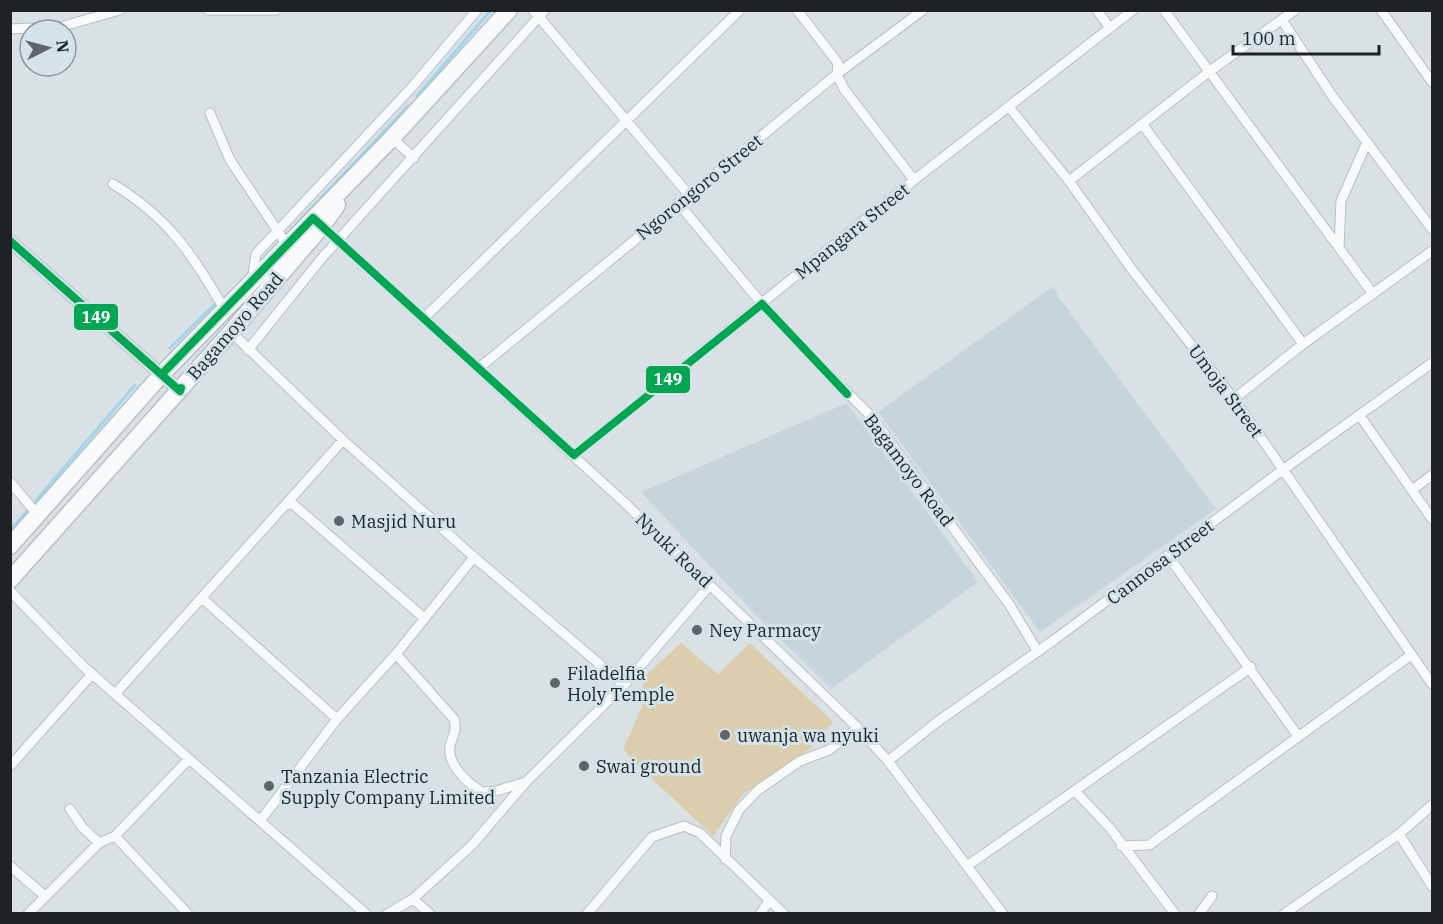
<svg xmlns="http://www.w3.org/2000/svg" width="1443" height="924" font-family="'IBM Plex Serif',serif">
	<rect width="100%" height="100%" fill="#d9e1e5"/>
	<path fill="#c5d5db" d="M1054,286L1057,295L1216,509L1040,632L878,412Z
		M847,403L978,582L831,689L753,612L641,492Z"/>
	<path fill="#dbcdae" d="M681,643L718,674L750,643L833,722L809,750L743,794L713,836L632,760L623,748L642,708L643,678Z"/>
	<g fill="none" stroke-linecap="round" stroke-linejoin="round">
		<path stroke="#9ed6ed" stroke-width="3" d="M417,96L491,10
			M286,235L408,106
			M170,348L215,304
			M33,504L135,385
			M10,530L30,508"/>
		<g stroke="#b9bfc2" stroke-width="11">
			<path id="street" d="M208,10H276
				M533,10L689,195
				M797,10L838,63L837,74L844,89L914,180
				M1097,10L1109,27
				M1164,10L1373,294
				M1381,10L1432,82
				M1282,20L1333,97L1432,229
				M10,29L60,27L120,10
				M1009,107L1069,181L1133,271L1234,399L1432,684
				M210,113L230,160L287,245
				M1143,125L1303,344
				M392,138L414,158
				M1069,181L1210,71L1295,10
				M113,184C170,219 191,253 225,310
				M678,203L762,304L823,369L871,416L1009,604L1038,652
				M320,224L626,504L858,728L888,761L1003,914
				M1339,248L1341,201L1367,142
				M252,282L256,254L413,86L477,10
				M423,319L740,10
				M231,332L343,440L474,557L624,685
				M248,350L322,258L545,10
				M479,368L837,74L923,10
				M1234,399L1303,344L1432,251
				M1360,416L1432,519
				M574,455L914,180L1133,10
				M10,482L38,515
				M1412,490L1432,475
				M286,504L343,440
				M1169,557L1298,736
				M10,591L83,666L366,914
				M203,599L337,719
				M396,654L454,719C457,728 454,733 451,742C444,762 466,782 482,792L496,791L526,782
				M115,694L286,504L294,505L423,617
				M888,761L937,722L1054,640L1284,469L1432,363
				M10,766L92,674
				M1075,791L1110,828L1175,914
				M70,809L82,827L99,843
				M260,821L337,719L396,654L474,557
				M1399,834L1432,886
				M115,836L189,759
				M1121,846L1149,845L1411,655
				M725,859L726,836L739,810L758,790L800,761L829,750L858,728
				M10,866L45,896
				M967,866L1251,667
				M413,899L430,914
				M28,914L99,843L115,836L188,914
				M387,914L413,899L472,845L526,782L624,685L710,585
				M587,914L652,837L684,826L700,833L784,914
				M760,914L769,901
				M1199,914L1212,896
				M1284,914L1399,834L1432,805"/>
		</g>
		<g stroke="#b9bfc2" stroke-width="14">
			<path id="secondary" d="M10,241L180,391"/>
		</g>
		<g stroke="#b9bfc2" stroke-width="19">
			<path id="highway" d="M10,546L162,374L392,138L509,10
				M10,580L231,332L322,226L337,205"/>
		</g>
		<use href="#street" stroke="#f9fafb" stroke-width="9"/>
		<use href="#secondary" stroke="#f9fafb" stroke-width="12"/>
		<use href="#highway" stroke="#f9fafb" stroke-width="16"/>
		<g stroke="#d4e3ea" stroke-width="12">
			<path id="bus-1" d="M10,241L180,391L181,388
				M762,304L847,394
				M162,374L313,218L574,455
				M574,455L762,304"/>
		</g>
		<use href="#bus-1" stroke="#00a651" stroke-width="8"/>
	</g>
	<g fill="#5e6568" stroke="#d4e3ea" stroke-width="2">
		<circle cx="339" cy="521" r="6"/>
		<circle cx="697" cy="630" r="6"/>
		<circle cx="555" cy="683" r="6"/>
		<circle cx="725" cy="735" r="6"/>
		<circle cx="584" cy="766" r="6"/>
		<circle cx="269" cy="786" r="6"/>
	</g>
	<g text-anchor="middle" dominant-baseline="central" stroke-width="6" stroke-linejoin="round" paint-order="stroke">
		<g font-size="18" fill="#1c2225" stroke="#d4e3ea">
			<text transform="translate(699 187) rotate(-39)">Ngorongoro Street</text>
			<text transform="translate(852 231) rotate(-39)">Mpangara Street</text>
			<text transform="translate(235 326) rotate(-49)">Bagamoyo Road</text>
			<text transform="translate(1226 391) rotate(53)">Umoja Street</text>
			<text transform="translate(909 470) rotate(53)">Bagamoyo Road</text>
			<text transform="translate(674 550) rotate(44)">Nyuki Road</text>
			<text transform="translate(1160 562) rotate(-37)">Cannosa Street</text>
		</g>
		<g font-size="18" fill="#1c2225" stroke="#d4e3ea" text-anchor="start">
			<text x="351" y="521">Masjid Nuru</text>
			<text x="709" y="630">Ney Parmacy</text>
			<text x="567" y="673">Filadelfia<tspan x="567" dy="21">Holy Temple</tspan></text>
			<text x="737" y="735">uwanja wa nyuki</text>
			<text x="596" y="766">Swai ground</text>
			<text x="281" y="776">Tanzania Electric<tspan x="281" dy="21">Supply Company Limited</tspan></text>
		</g>
	</g>
	<g stroke="#d4e3ea" stroke-width="2">
		<rect x="73" y="303" width="46" height="28" rx="6" fill="#00a651"/>
		<rect x="645" y="365" width="46" height="29" rx="6" fill="#00a651"/>
	</g>
	<g font-size="16" text-anchor="middle" font-weight="bold" fill="#fff">
		<text x="96" y="323">149</text>
		<text x="668" y="385">149</text>
	</g>
	<rect width="1443" height="924" fill="none" stroke="#1c2225" stroke-width="24"/>
	<g transform="translate(48 48) rotate(84)"><circle r="28" fill="#d4e3ea" stroke="#8a969b" stroke-width="1.5"/>
	<path d="M0-4.5L10 22L0 15L-10 22Z" fill="#5e6568"/>
	<text y="-9" font-size="16" font-weight="bold" text-anchor="middle" fill="#1c2225">N</text>
	</g>
	<path d="M1233 45v9h146v-9" fill="none" stroke="#1c2225" stroke-width="3"/>
	<text x="1242" y="45" font-size="18" fill="#1c2225" stroke="#d4e3ea" stroke-width="4.5" paint-order="stroke">100 m</text>
</svg>
